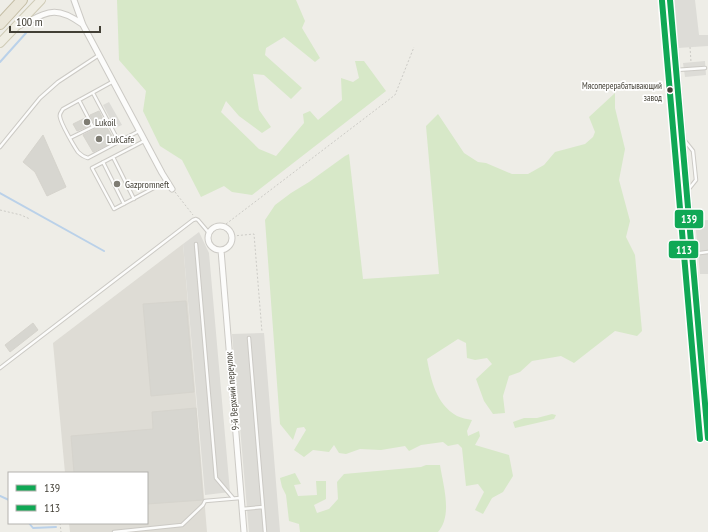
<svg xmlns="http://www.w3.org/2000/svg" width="708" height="532" font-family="'PT Sans Narrow',sans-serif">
	<rect width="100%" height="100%" fill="#eeede7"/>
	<path fill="#dedcd5" d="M183,244L207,532H70L69,523H147V473H65L53,343Z"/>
	<path fill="#d7e8c8" d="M117,0H296L305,21L302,28L320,58L315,62L284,37L266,48L265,55L302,88L291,99L264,75L253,74L259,110L271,127L262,133L239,116L226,101L221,112L259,149L276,156L304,123L303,114L310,111L318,120L342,100L341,78L353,82L359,78L355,61H364L386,91L252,195L232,192L224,186L201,197L182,160L160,146L143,111L146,91L119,60Z
		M615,93V108L625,149L619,180L630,221L626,237L635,255L642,331L637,336L615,331L574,363L561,356L532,361L520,372L509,376L503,396L505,413L493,414L484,401L476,379L492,364L487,358L475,360L467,358L466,343L458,339L427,359C431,380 436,404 457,416C461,418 467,419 472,420L467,431L468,436L479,431L480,436L475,445L509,455L513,476L503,492L492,498L483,514L475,510L484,492L478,484L466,486L462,448L458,444L448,446L443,442L421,445L409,451L405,446L381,450L360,449L346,454L339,453L334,445L329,452L313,450L304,457L294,450L306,430L304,427L297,428L293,440L280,424L265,220L275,205L291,193L309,182L345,156L349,154L363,279L439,274L426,126L438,114L464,153L478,162L486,163L512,174H528L544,165L555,152L585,144L593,137L595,132L589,117Z
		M552,414L556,415L554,419L515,428L513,422L524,418H537Z
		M426,465H440C443,485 453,515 438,532H300L299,524L289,521L286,495L282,487L280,478L295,473L301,484L294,485L298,496L317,495L316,481H326V499L314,505L317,513L329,509L338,499L337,482L344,474L421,467Z"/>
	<path fill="#dddcd7" d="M674,0H695L699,35H708V46L678,48Z
		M705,61L706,75L685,77L683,63Z
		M109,102L122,125L115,128L103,105Z
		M708,220V274H700L695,221Z
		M199,232L209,253L230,492L205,495L183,244Z
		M264,333L280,532H249L232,334Z"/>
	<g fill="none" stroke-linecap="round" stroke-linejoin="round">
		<path stroke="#bad1e9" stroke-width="2" d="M0,62L26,33
			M0,193L104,251
			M0,496L9,500
			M29,523L33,528L56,527"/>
	</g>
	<path fill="#d7d6d0" stroke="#d6d4cd" d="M99,111L103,119L94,123L90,115Z
		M85,118L89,126L77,131L73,124Z
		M105,124L115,141L93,152L83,135Z
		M43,135L66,187L47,196L35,172L23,162Z
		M186,301L194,392L151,396L143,304Z
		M33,323L38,330L10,352L5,345Z
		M196,408L203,500L147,504V473H74L71,436L153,429L152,412Z"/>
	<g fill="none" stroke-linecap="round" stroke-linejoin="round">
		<g stroke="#cccac5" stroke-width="4.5">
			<path id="service" d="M676,70L705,68
				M112,82L63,109C61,112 59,114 60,117C61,124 74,146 78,152C81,155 84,157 88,158L139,131
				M93,93L119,142
				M79,100L93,127
				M70,138L107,120
				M144,141L92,168L114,209L167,181
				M685,141L693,151L696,180L688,190
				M0,147L40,98L58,82L99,55
				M113,157L134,199
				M103,162L124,204
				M196,244L216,478L233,498
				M693,254L708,252
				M249,338L265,532
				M0,368L193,220L196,219L198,220L209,233
				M242,509L263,507
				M114,532L182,525L203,505L205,501L240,498"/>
		</g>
		<g stroke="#cccac5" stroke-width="7">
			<path id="minor" d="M74,0L83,25L99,55L162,173L172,189
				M19,26C47,13 54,4 82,24
				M208 238a12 12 0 1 1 24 0a12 12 0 1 1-24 0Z
				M221,250L244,532"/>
		</g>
		<g stroke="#cccac5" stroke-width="9">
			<path id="tertiary" d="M670,0L708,438"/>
		</g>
		<g stroke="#cfcbb6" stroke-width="10">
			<path id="primary" d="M0,43L41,0"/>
		</g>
		<g stroke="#c4bda4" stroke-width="12">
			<path id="motorway" d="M0,24L22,0"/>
		</g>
		<path stroke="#cccbc6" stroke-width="1" stroke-dasharray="2 2" stroke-linecap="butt" d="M690,47L691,62
			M175,192L193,215
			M0,210L21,215L30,219
			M226,224L395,95L414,47
			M233,236L254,234L262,332
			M60,523L61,532"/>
		<use href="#service" stroke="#fcfcfb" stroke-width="2.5"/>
		<use href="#minor" stroke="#fcfcfb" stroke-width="5"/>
		<use href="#tertiary" stroke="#fcfcfb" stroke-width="7"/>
		<use href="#primary" stroke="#efede3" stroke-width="8"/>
		<use href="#motorway" stroke="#eae6d9" stroke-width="10"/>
		<g stroke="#fff" stroke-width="9">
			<path id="bus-1" d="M670,0L708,438"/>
		</g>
		<g stroke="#fff" stroke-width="9">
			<path id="bus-2" d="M662,1L700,439"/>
		</g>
		<use href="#bus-1" stroke="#10a855" stroke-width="6"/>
		<use href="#bus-2" stroke="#10a855" stroke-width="6"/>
	</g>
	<circle fill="#423f35" stroke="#fff" stroke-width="1.5" cx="670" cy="90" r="3.5"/>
	<g fill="#7e7c73" stroke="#fff" stroke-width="1.5">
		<circle cx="87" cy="122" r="4"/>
		<circle cx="99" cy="139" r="4"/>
		<circle cx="117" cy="184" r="4"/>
	</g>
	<g text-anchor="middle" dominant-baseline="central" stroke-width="3.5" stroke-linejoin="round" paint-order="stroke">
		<g font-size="9" fill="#423f35" stroke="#fff" text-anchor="end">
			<text x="662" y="85">Мясоперерабатывающий<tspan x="662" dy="12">завод</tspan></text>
		</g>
		<g font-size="10" fill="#423f35" stroke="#fff" text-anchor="start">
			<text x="95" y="122">Lukoil</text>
			<text x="107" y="139">LukCafe</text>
			<text x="125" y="184">Gazpromneft</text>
		</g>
		<g font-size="10" fill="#423f35" stroke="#fff">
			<text transform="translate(232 391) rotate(-95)">9-й Верхний переулок</text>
		</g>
	</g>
	<g stroke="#fff" stroke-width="1.5">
		<rect x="674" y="209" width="30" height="20" rx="4" fill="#10a855"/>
		<rect x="668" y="240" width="31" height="19" rx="4" fill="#10a855"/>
	</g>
	<g font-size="11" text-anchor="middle" font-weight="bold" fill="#fff">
		<text x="689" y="223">139</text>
		<text x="684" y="254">113</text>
	</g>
	<rect x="8" y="472" width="140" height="52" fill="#ffffff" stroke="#b3b2ae"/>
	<rect x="16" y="485" width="20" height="6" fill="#10a855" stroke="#b3b2ae"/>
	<text x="44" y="492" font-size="12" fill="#423f35">139</text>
	<rect x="16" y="505" width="20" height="6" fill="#10a855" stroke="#b3b2ae"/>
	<text x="44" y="512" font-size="12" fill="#423f35">113</text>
	<path d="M10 26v6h90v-6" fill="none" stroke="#423f35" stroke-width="2"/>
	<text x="16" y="26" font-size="12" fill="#423f35" stroke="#ffffff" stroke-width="3" paint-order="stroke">100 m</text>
</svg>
